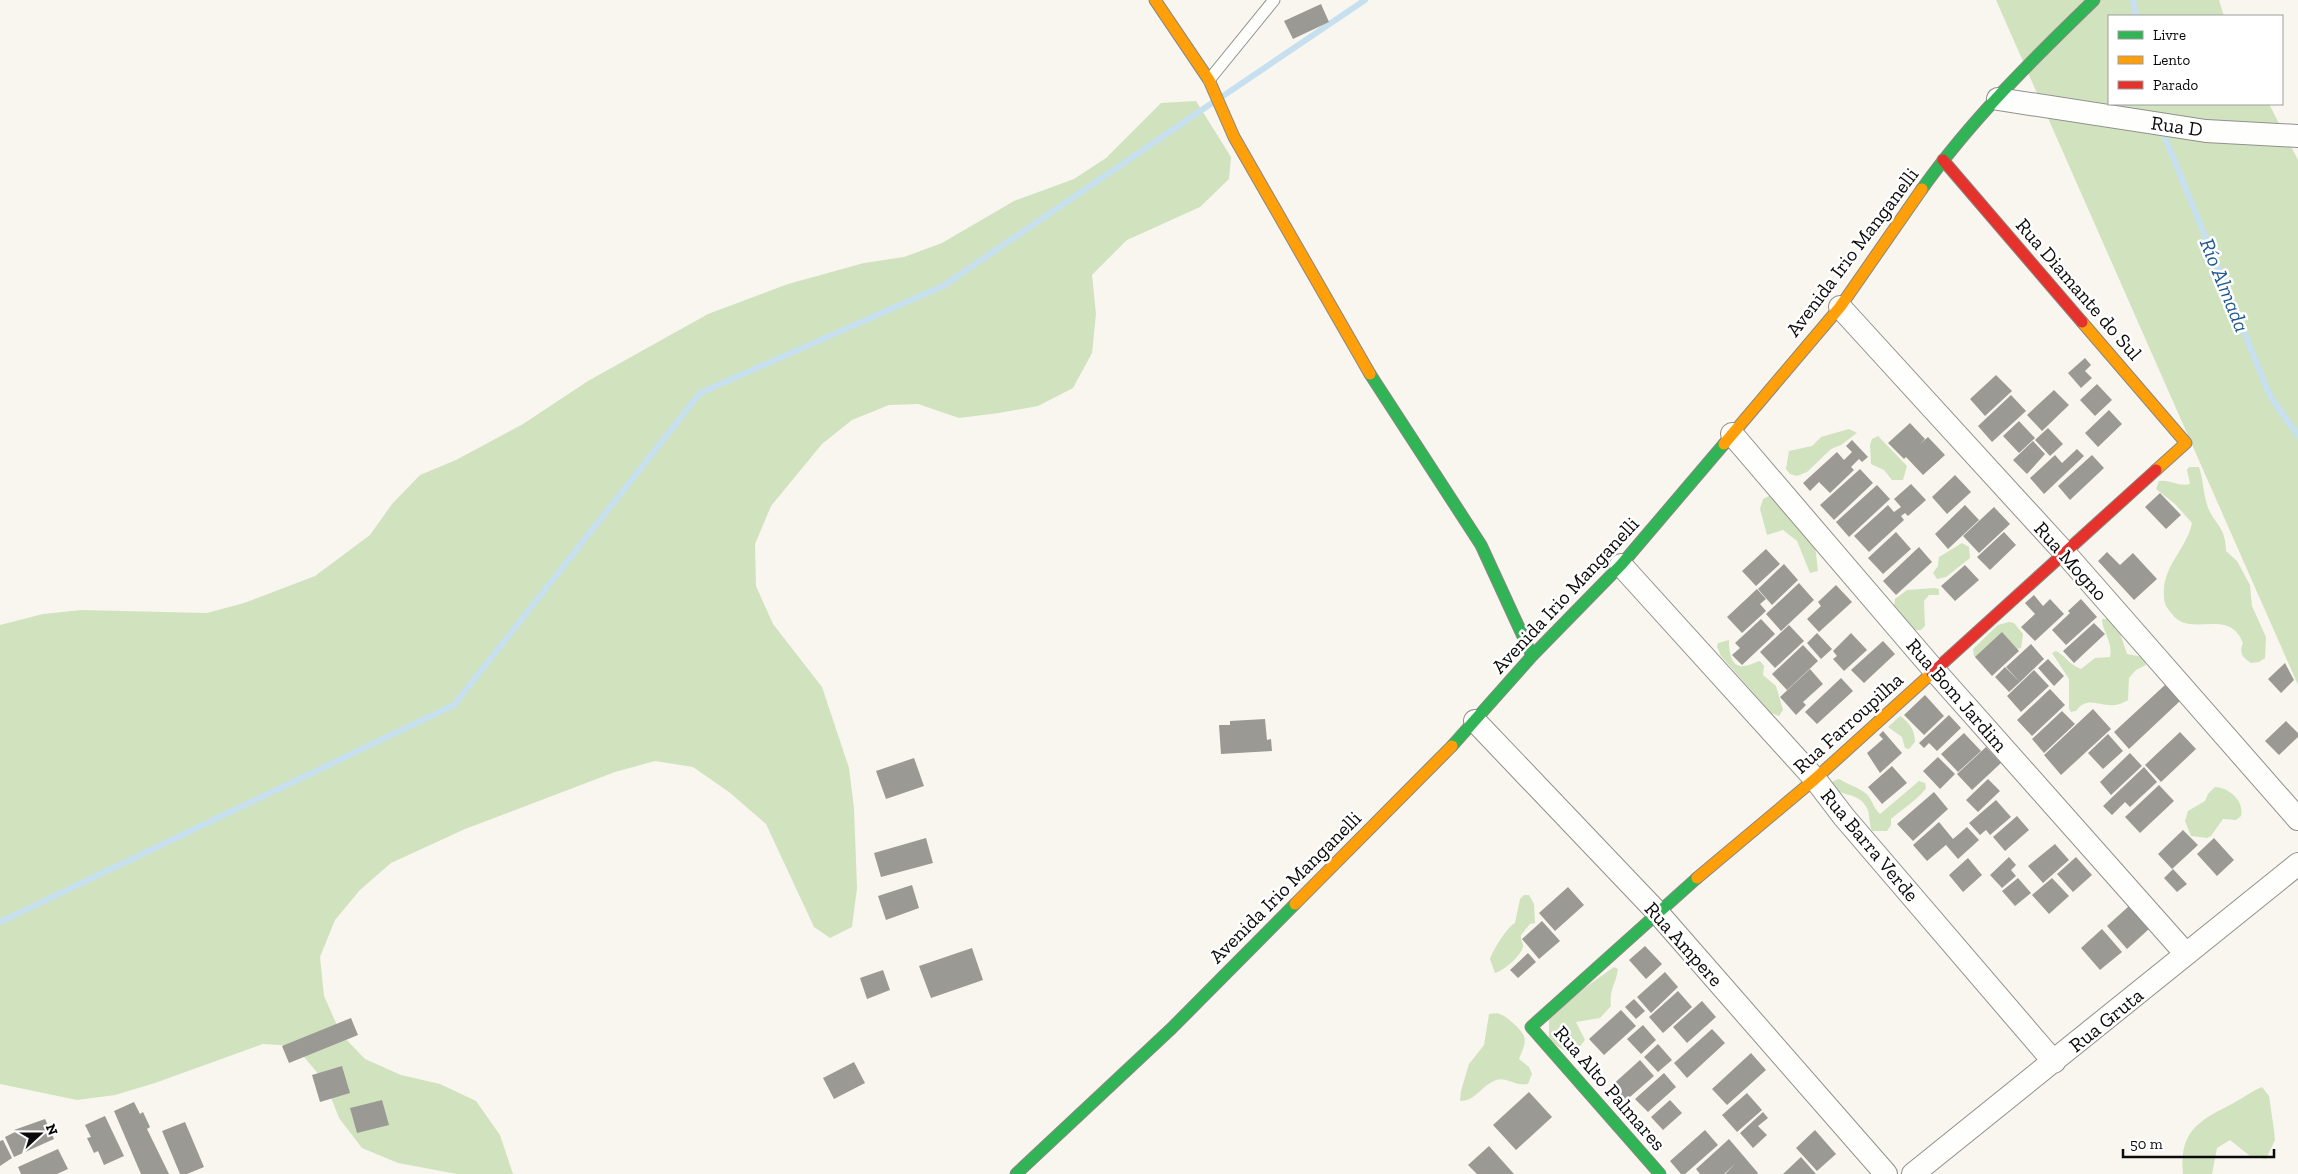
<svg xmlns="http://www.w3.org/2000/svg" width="2298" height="1174" font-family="'Zilla Slab',serif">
	<rect width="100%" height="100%" fill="#f8f6ee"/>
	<path fill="#d0e3be" d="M1996,0H2219L2224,16H2109V104H2269L2298,160V685Z
		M1196,101L1231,157L1229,179L1200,207L1127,240L1092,275L1096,314L1092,353L1073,388L1038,406L999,413L959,418L918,404L889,405L852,420L822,444L771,506L755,544L756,586L773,624L822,687L849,768L854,808L857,888L852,927L830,938L814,927L766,824L729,792L693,767L655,761L615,772L465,829L391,863L360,890L335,920L320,957L324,996L341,1034L365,1059L401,1075L440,1084L476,1101L500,1135L513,1174H457L398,1163L362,1148L339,1118L325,1082L295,1046L263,1044L155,1083L115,1095L77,1100L0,1084V625L43,614L81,610L207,613L244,603L315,576L370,535L392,504L420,475L456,460L523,424L588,381L708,314L788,284L864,263L904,257L942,243L1014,201L1074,179L1106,158L1161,103Z
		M1849,429L1857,433L1841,445L1831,449L1807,472L1797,476L1790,474L1786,469L1789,451L1812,446L1821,437Z
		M1878,436L1907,466L1903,480H1892L1884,470L1871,464L1870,445L1872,439Z
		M2189,467H2199C2203,479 2203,489 2206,501C2211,523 2226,524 2226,551L2237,561L2250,585L2252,606L2266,637L2265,658L2259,662L2251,663C2242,657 2239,653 2243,643C2229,606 2190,639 2172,614C2167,608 2164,604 2164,597C2161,567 2187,549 2192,523L2175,504L2156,489L2159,481C2170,479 2178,487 2190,484L2187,470Z
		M1769,496L1775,497L1815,545L1818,571L1810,573L1797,541L1783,530L1767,535L1760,509L1763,499Z
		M1962,543L1969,547L1970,558L1946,577L1937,579L1933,573L1938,566L1939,557Z
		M1934,588L1939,589V595H1929L1924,601L1925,626L1921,630H1912L1894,606L1895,599L1907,590Z
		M2102,619H2110L2119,630L2127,654L2143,657L2146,665L2136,670L2129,678L2128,700C2104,715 2091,691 2076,711L2071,712L2069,709V679L2052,653L2056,651C2066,656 2068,664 2081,669L2095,658L2110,657C2113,641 2102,631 2102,619Z
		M2009,622L2014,623L2023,634L2021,648L1977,658L1974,656L1973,649L1998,625Z
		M1729,640C1729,649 1730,668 1744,666C1749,666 1755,662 1760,661L1764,666L1763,675L1776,686L1783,710L1779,716L1771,713L1721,656L1717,647L1718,643Z
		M1900,716C1909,722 1915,730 1915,742L1909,749L1905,748L1902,737L1888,727Z
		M1839,779C1847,784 1857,787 1864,792C1872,797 1872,807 1880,814L1919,781L1925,783L1926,788C1921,797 1900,811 1891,819V825L1887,831H1872C1868,823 1871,812 1865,805C1858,793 1841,796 1831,787L1833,781Z
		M2215,787C2228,787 2245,801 2241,816L2236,820L2223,819L2211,836L2207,838L2191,836L2185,821L2188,811L2205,801L2208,794Z
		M1524,895H1529L1534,904L1535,923L1530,924L1521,935C1520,940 1524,944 1523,947C1521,956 1503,971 1495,973L1490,959C1493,950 1507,927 1515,923L1520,899Z
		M1614,967L1618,969C1616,984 1609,989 1611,1006L1600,1018L1576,1022L1585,1040L1576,1051L1569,1054L1549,1040V1013Z
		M1497,1013C1506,1016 1507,1018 1514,1024C1529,1038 1526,1041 1519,1059L1529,1067L1532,1074L1528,1084C1515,1087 1505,1075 1494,1081C1480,1087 1476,1101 1460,1101L1461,1091L1469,1064L1484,1045L1489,1014Z
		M2262,1087L2269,1096L2274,1130L2275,1140L2266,1159L2250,1156L2230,1140L2217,1148L2212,1174H2183C2179,1134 2196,1122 2228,1106C2240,1100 2250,1092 2262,1087Z"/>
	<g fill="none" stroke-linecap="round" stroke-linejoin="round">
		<path stroke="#c7e0f0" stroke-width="6" d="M2133,0L2136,16
			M1223,96L1365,0
			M2162,130L2270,396L2298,436
			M0,922L454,705L700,393L943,286L1212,103"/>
	</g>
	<path fill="#9b9994" d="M1321,4L1329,22L1293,39L1284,21Z
		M2085,358L2091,365L2085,371L2092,378L2081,388L2068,373Z
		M1996,375L2012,391L1985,416L1970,399Z
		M2097,384L2112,400L2095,416L2080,400Z
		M2054,390L2069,405L2042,431L2027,415Z
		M2011,395L2026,411L1992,442L1978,426Z
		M2109,410L2122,424L2098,447L2085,433Z
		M2019,421L2035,438L2019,453L2003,436Z
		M1910,423L1925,439L1919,445L1928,437L1945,455L1923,475L1906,457L1904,459L1888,443Z
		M2048,428L2063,444L2050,456L2035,440Z
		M1852,440L1868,457L1862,462L1859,459L1851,467L1854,470L1830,493L1819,482L1810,491L1803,483L1837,452L1844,460L1852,452L1846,446Z
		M2033,441L2045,454L2027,474L2013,460Z
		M2077,449L2084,456L2044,494L2030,478L2055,455L2062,463Z
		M2092,455L2104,468L2070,500L2058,486Z
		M1860,469L1873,483L1834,520L1820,505Z
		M1955,475L1971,492L1947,514L1932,497Z
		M1911,484L1926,500L1908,516L1905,513L1901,516L1904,520L1869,552L1854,536L1888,505L1894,512L1901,507L1894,499Z
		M1877,485L1890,499L1849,537L1836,522Z
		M2160,493L2181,515L2166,529L2145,507Z
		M1965,505L1979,520L1948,549L1935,534Z
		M1994,507L2010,524L1979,553L1963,536Z
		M1896,532L1911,549L1883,574L1868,558Z
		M2004,532L2016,545L1990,570L1977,557Z
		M1919,547L1932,562L1896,595L1883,581Z
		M1766,549L1780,564L1756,586L1742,571Z
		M2107,552L2120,565L2133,553L2157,579L2134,600L2098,561Z
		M1784,564L1798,580L1772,605L1758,589Z
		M1965,565L1979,580L1955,601L1941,586Z
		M1799,583L1814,600L1781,631L1766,614Z
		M1836,585L1852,602L1819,632L1807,619L1821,606L1818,602Z
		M1757,589L1766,599L1760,604L1766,611L1742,633L1727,617Z
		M2034,595L2043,606L2050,599L2064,614L2035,641L2021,627L2035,614L2025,603Z
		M2081,599L2097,617L2066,645L2052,630L2070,613L2068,611Z
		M1761,619L1775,634L1742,665L1732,655L1740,648L1735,643Z
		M2094,623L2105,634L2074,663L2063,651Z
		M1789,625L1804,641L1775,668L1760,652Z
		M2002,632L2019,651L1992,676L1975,657Z
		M1817,633L1832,649L1821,659L1807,643Z
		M1851,633L1867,650L1844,671L1833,659L1837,656L1833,651Z
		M1883,641L1895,654L1864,683L1851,670Z
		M2031,644L2044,659L2020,682L2006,667Z
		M1803,645L1818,661L1787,690L1772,674Z
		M2048,659L2064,676L2054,686L2038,668Z
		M2285,663L2294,680L2281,693L2268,679Z
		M2005,667L2020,682L2009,692L1995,677Z
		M1810,669L1823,684L1803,702L1806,705L1796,715L1780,697Z
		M2034,670L2049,686L2021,712L2007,696Z
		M1841,678L1853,691L1817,724L1805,712Z
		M2165,685L2180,701L2129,749L2114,732Z
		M2050,689L2065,705L2032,736L2017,720Z
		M1925,695L1944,716L1924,735L1904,715Z
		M2093,709L2111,729L2061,775L2044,755Z
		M2062,711L2075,724L2044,753L2032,739Z
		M1949,715L1961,728L1937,751L1929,743L1924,748L1919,743Z
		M1265,719L1267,740L1271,739L1272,751L1221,754L1219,725H1230V721Z
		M2286,721L2298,733V737L2279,755L2265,741Z
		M1883,731L1902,753L1880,773L1867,753L1883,739L1879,735Z
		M2180,732L2196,749L2161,782L2145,765Z
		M1964,733L1981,751L1958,772L1941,754Z
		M2108,734L2123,751L2103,769L2088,753Z
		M1986,747L2001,763L1972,790L1957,774Z
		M2130,753L2142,766L2111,795L2100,782Z
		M1938,757L1955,774L1940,789L1923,771Z
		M914,758L924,786L886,799L876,771Z
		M1892,766L1907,783L1882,804L1868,787Z
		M2144,767L2157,782L2130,807L2125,802L2112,815L2103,806Z
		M1988,779L2000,791L1978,812L1966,800Z
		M2159,785L2174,801L2140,833L2125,817Z
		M1934,792L1948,809L1913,841L1897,824Z
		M1996,800L2011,817L1990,835L1986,830L1980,835L1969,823Z
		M2017,816L2029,830L2005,851L1993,837Z
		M1939,822L1953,839L1927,861L1913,845Z
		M1967,827L1979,840L1958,859L1946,845Z
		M2183,830L2198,845L2172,869L2158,854Z
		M926,838L933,863L881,877L874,853Z
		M2214,838L2234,860L2217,876L2197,854Z
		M2055,844L2069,860L2043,883L2028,866Z
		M2009,857L2016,865L2011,870L2016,876L2002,888L1990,875Z
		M2076,857L2092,875L2073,892L2057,874Z
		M1968,858L1982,875L1963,892L1949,875Z
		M2173,869L2187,884L2177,892L2164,878Z
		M2018,878L2031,893L2015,906L2002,891Z
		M2052,878L2069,896L2049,914L2032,895Z
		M912,885L919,908L886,920L878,896Z
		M1568,887L1584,905L1555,931L1539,913Z
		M2129,906L2149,929L2127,949L2107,926Z
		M1542,921L1560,941L1539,959L1522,939Z
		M2102,929L2122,952L2100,970L2081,948Z
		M1645,946L1662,964L1646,979L1629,960Z
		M972,948L983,980L931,998L919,966Z
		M1528,953L1536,962L1518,978L1510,970Z
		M883,970L890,990L867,999L860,978Z
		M1665,972L1678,987L1651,1013L1637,997Z
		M1678,991L1692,1007L1663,1033L1649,1017Z
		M1634,999L1645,1011L1636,1019L1625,1007Z
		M1702,1001L1716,1017L1687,1043L1673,1027Z
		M1621,1010L1636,1026L1604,1055L1589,1039Z
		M351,1018L358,1035L289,1063L282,1046Z
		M1643,1025L1656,1040L1641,1054L1627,1039Z
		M1712,1029L1725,1043L1687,1078L1674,1063Z
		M1658,1044L1672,1060L1658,1072L1644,1057Z
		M1751,1053L1766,1070L1727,1105L1712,1089Z
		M1640,1060L1654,1076L1623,1103L1609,1088Z
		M854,1062L865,1083L834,1099L823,1078Z
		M342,1066L350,1093L320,1102L312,1075Z
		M1664,1073L1676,1087L1648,1112L1635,1099Z
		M1529,1092L1552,1117L1516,1150L1493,1125Z
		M1747,1093L1762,1110L1737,1132L1722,1115Z
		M382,1100L389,1125L357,1133L350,1108Z
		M1670,1100L1682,1113L1663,1130L1651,1117Z
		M134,1102L140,1114L143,1112L150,1127L147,1129L169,1174H141L114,1111Z
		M1763,1112L1768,1118L1758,1126L1767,1135L1753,1148L1740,1133Z
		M105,1116L124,1156L104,1165L98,1151L94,1153L87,1138L91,1137L85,1125Z
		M45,1119L54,1139L14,1157L5,1137L15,1132L14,1130Z
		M185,1122L204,1167L187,1174H180L162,1131Z
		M1705,1130L1718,1145L1685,1174H1681L1670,1161Z
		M1815,1130L1836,1154L1817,1171L1796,1148Z
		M1729,1139L1758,1173L1757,1174H1725L1735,1164L1724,1174H1700L1696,1169Z
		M3,1140L12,1158L0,1166V1141Z
		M1489,1146L1514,1174H1477L1468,1165Z
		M58,1149L68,1169L57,1174H21L18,1167Z
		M1801,1157L1816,1174H1783Z"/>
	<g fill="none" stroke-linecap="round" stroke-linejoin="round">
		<g stroke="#91908d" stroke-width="13">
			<path id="lane" d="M1209,80L1274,0"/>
		</g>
		<g stroke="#91908d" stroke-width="24">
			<path id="street" d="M1998,99L2206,131L2298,136
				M1840,307L2064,552L2298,819
				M1732,434L1934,670L2186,954
				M1621,565L1815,779L1844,817L2054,1062
				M1475,721L1657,912L1886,1174
				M1913,1174L2298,864"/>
		</g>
		<g stroke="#888783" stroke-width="13">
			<path id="fast" d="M1922,189C1971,120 2033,59 2094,0
				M1370,374L1481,545L1532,656
				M1452,746L1532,656L1621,565L1724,444
				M1016,1174L1172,1028L1295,904
				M1660,1174L1531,1027L1697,878"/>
		</g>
		<g stroke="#888783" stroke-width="13">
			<path id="slow" d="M1155,0L1209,80L1234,137L1370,374
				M2082,322L2186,443L2156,470
				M1724,444L1840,307L1922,189
				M1697,878L1815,779L1932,673
				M1295,904L1452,746"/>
		</g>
		<g stroke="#888783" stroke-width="13">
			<path id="jam" d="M1943,160L2082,322
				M1932,673L2156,470"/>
		</g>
		<use href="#lane" stroke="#fefefc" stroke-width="11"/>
		<use href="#street" stroke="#fefefc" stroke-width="22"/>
		<use href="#fast" stroke="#30b455" stroke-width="11"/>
		<use href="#slow" stroke="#ff9f0a" stroke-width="11"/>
		<use href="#jam" stroke="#e5322d" stroke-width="11"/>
	</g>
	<g text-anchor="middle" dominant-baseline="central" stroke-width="5" stroke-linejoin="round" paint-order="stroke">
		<g font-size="20" fill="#0a0a0a" stroke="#fff">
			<text transform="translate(2177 126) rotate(8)">Rua D</text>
			<text transform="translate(1852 252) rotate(-53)">Avenida Irio Manganelli</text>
			<text transform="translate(2079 289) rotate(49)">Rua Diamante do Sul</text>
			<text transform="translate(2071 561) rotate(48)">Rua Mogno</text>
			<text transform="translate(1565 595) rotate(-47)">Avenida Irio Manganelli</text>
			<text transform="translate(1957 695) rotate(49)">Rua Bom Jardim</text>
			<text transform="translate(1848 723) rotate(-42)">Rua Farroupilha</text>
			<text transform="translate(1870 845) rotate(50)">Rua Barra Verde</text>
			<text transform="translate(1285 887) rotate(-45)">Avenida Irio Manganelli</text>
			<text transform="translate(1684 944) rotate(48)">Rua Ampere</text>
			<text transform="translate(2106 1020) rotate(-39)">Rua Gruta</text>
			<text transform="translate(1610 1088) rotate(49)">Rua Alto Palmares</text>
		</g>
		<g font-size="21" font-style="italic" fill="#1f5991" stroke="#fff">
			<text transform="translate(2225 285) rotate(68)">Río Almada</text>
		</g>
	</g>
	<rect x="2108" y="15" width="175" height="90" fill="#ffffff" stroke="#9d9d9d"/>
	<rect x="2118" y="31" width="25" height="8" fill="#30b455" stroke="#9d9d9d"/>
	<text x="2153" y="40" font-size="15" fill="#0a0a0a">Livre</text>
	<rect x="2118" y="56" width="25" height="8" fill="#ff9f0a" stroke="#9d9d9d"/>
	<text x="2153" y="65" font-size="15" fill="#0a0a0a">Lento</text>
	<rect x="2118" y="81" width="25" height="8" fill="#e5322d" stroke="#9d9d9d"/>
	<text x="2153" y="90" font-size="15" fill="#0a0a0a">Parado</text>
	<g transform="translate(40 1134) rotate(69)" stroke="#ffffff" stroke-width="4" paint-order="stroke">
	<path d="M0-4L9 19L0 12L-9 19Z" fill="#0a0a0a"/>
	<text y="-8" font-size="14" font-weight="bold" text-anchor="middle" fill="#0a0a0a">N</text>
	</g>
	<path d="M2123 1149v8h151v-8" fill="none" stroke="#0a0a0a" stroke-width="2.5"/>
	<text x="2130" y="1149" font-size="15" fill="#0a0a0a" stroke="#ffffff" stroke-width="4" paint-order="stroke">50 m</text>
</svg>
